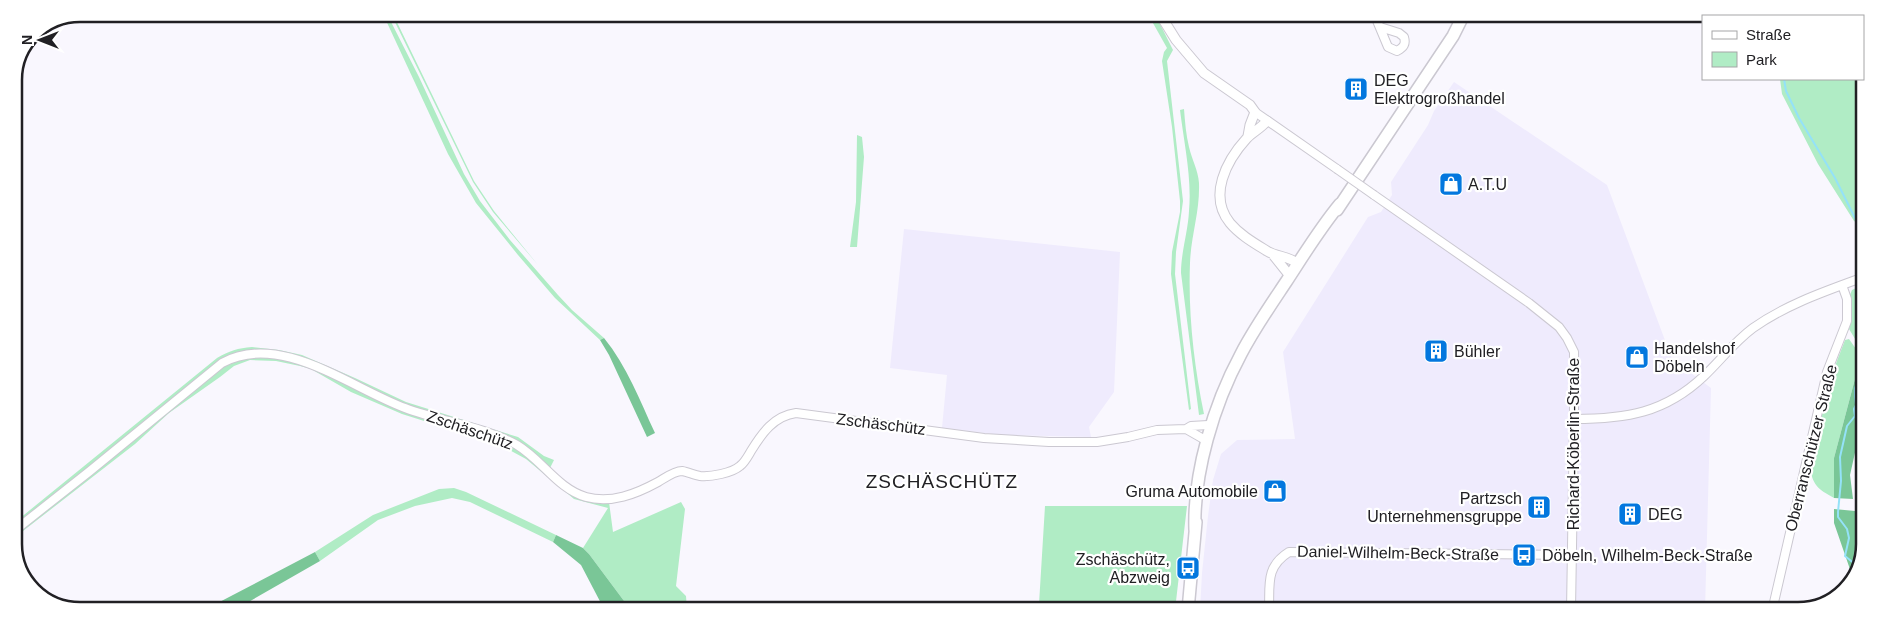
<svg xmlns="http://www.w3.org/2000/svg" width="1879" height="625" font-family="Helvetica,sans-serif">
	<rect width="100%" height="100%" fill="#f9f7fe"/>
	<path fill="#efebfd" d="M1454,82L1607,185L1672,359L1711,388L1705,611L1200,610L1202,573L1208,516L1213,480L1221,454L1237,440L1295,439L1283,352L1368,217L1381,212L1392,195L1391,182L1428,125L1434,111Z
		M904,229L1120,252L1114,392L1089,427L1091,437L1001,435L942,428L947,375L890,368Z"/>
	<path fill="#b0ecc5" d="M383,14H387L419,77L464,174L480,201L510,240L558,295L572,310L604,338L600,340L555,298L518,255L476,203L448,154Z
		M391,14H393L474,181L494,211L538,265L493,212L473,182Z
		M1149,16H1156L1173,50L1167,61L1183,201L1176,252L1175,274L1191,409L1189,410L1171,274L1172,252L1180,212V201L1172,127L1162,61L1164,52L1167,48Z
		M1863,75L1865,95L1864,227L1854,221L1818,164L1782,94L1780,79H1863Z
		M1184,109C1185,122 1186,135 1189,147C1192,160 1198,170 1199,183C1200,212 1191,235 1190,263C1188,313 1194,365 1204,414L1199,415L1181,273C1181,252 1188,232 1189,211C1192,178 1184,143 1180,110Z
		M857,135L862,137L864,157L857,247H850L856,202Z
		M1864,284L1863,349L1860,347L1849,329L1852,319L1850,295L1852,290Z
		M1849,339L1861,356L1834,458V498C1818,489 1812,485 1810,466L1830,379L1845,340Z
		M252,347L279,350L302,355L355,378L406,402L518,437L544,456L554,460L550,468L531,452L404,405L326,369L252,352C239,352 231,355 220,361L14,527V523L217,358C229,351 238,348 252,347Z
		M241,357L277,358L301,363L463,428L500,440L516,448L528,457L566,490L609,502L613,532L681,502L685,509L676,586L686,596L687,609H630L589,554L583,548L608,508L574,499L526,459L500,445L402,414L351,392L311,369L300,366L276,361L250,360L234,366L220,377L169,413L135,444L14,538V535L133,441L223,365Z
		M454,488L466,492L556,535L553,542L470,502L452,498L415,506L378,520L320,561L315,552L373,515L439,489Z
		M1045,506H1187L1175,610H996V603L1039,604Z"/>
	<path fill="#7ac697" d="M604,338C627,366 640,401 655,433L647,437L609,355L600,340Z
		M1860,360L1863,361V417L1850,475L1853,499L1834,498V458Z
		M1834,509L1855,511L1862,566L1853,578L1834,523Z
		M556,535L583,548L589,554L630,609H604L581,565L553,542Z
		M315,552L320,561L238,608H208Z"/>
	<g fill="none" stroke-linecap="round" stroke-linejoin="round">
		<path stroke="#94e2f8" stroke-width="2" d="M1784,79L1786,91L1799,118L1835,178L1861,230L1864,244
			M1857,573L1856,565L1845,556L1849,538L1847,529L1838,517V512L1841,481L1840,457L1847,426L1855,416L1854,409L1856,405L1855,397V388L1863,368"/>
		<g stroke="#cbc8d1" stroke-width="10">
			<path id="minor" d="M1375,16L1388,47L1397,51C1404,47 1406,44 1404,37L1399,33L1380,27
				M1255,112L1337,169
				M1374,195L1529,303L1559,327L1567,338L1574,352V419L1571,611
				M1574,419C1626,419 1665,413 1704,376C1721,360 1734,342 1753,328C1787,304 1826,291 1864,277
				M1186,429L1207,441
				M14,531L90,471L222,363C280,331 351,388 405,408C442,422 483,426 517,445C542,460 558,489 586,497C611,504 636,494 658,482C665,478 674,471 682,471C688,472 694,475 700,476C711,477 732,473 740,466C745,462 748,456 751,451C762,433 774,416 796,413L984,438L1049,442H1097L1128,437L1157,430L1186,429L1191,426L1208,425L1211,426
				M1269,610C1270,585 1265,567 1289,552L1573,555
				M1772,611L1827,372L1847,321V299L1842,285"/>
		</g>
		<g stroke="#cbc8d1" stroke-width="11">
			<path id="tertiary" d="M1161,16L1176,40L1204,73L1250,105L1255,112
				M1267,121C1261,128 1253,132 1247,138C1226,161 1208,196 1230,223C1240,235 1254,243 1267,251C1276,257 1290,256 1298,264
				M1248,136L1250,125L1255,112
				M1274,256L1290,276"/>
		</g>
		<g stroke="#cbc8d1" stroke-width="14">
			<path id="primary" d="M1337,210L1453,36L1463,16
				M1195,530C1193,473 1214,404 1241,354C1254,329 1270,306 1286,282C1303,256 1320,228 1340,204
				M1188,610L1196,522"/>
		</g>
		<use href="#minor" stroke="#fff" stroke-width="8"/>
		<use href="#tertiary" stroke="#fff" stroke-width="9"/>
		<use href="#primary" stroke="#fff" stroke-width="11"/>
		<g stroke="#cbc8d1" stroke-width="10" stroke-linecap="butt">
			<path id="minor-bridge" d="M1337,169L1374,195"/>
		</g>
		<use href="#minor-bridge" stroke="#fff" stroke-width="8"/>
	</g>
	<defs>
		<g id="building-square" transform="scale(1.25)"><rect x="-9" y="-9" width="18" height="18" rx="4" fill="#0377de" stroke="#fff"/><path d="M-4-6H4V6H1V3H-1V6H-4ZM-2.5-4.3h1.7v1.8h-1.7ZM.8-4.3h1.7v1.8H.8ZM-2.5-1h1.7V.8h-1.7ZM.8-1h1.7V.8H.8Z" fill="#fff"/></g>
		<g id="shop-square" transform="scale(1.25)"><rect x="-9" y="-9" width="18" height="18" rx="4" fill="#0377de" stroke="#fff"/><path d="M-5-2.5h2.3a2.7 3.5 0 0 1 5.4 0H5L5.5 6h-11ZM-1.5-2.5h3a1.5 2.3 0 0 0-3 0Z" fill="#fff"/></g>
		<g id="bus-square" transform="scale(1.25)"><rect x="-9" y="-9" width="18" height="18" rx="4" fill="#0377de" stroke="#fff"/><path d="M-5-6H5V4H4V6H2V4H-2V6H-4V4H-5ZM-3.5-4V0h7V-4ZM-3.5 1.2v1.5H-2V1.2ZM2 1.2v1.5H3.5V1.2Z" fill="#fff"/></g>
	</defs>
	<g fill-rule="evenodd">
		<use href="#building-square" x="1356" y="89"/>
		<use href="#shop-square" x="1451" y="184"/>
		<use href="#building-square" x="1436" y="351"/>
		<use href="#shop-square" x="1637" y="357"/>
		<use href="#shop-square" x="1275" y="491"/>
		<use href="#building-square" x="1539" y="507"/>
		<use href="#building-square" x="1630" y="514"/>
		<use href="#bus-square" x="1524" y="555"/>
		<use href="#bus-square" x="1188" y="568"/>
	</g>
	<g text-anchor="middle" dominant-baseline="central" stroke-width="4.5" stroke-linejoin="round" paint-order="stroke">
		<g font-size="16" fill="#212024" stroke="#fff" text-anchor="start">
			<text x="1374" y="80">DEG<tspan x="1374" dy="18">Elektrogroßhandel</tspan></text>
			<text x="1468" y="184">A.T.U</text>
			<text x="1654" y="348">Handelshof<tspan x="1654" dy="18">Döbeln</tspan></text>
			<text x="1454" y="351">Bühler</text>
			<text x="1258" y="491" text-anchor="end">Gruma Automobile</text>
			<text x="1522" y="498" text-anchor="end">Partzsch<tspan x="1522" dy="18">Unternehmensgruppe</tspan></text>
			<text x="1648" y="514">DEG</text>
			<text x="1542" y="555">Döbeln, Wilhelm-Beck-Straße</text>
			<text x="1170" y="559" text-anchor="end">Zschäschütz,<tspan x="1170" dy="18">Abzweig</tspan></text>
		</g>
		<g font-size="16" fill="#212024" stroke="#fff">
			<text transform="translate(881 424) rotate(7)">Zschäschütz</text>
			<text transform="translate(470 430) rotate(19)">Zschäschütz</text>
			<text transform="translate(1573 444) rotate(-90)">Richard-Köberlin-Straße</text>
			<text transform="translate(1811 448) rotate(-76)">Oberranschützer Straße</text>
			<text transform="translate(1398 553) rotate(1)">Daniel-Wilhelm-Beck-Straße</text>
		</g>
		<g font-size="19" letter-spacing="1" fill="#212024" stroke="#fff">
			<text x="942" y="481">ZSCHÄSCHÜTZ</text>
		</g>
	</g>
	<path d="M0 0H1879V625H0ZM80 22H1798A58 58 0 0 1 1856 80V544A58 58 0 0 1 1798 602H80A58 58 0 0 1 22 544V80A58 58 0 0 1 80 22Z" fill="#fff" fill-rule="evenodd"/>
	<path fill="none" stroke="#212024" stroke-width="2.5" d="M80 22H1798A58 58 0 0 1 1856 80V544A58 58 0 0 1 1798 602H80A58 58 0 0 1 22 544V80A58 58 0 0 1 80 22Z"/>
	<rect x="1702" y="15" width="162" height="65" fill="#ffffff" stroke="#a6a6a7"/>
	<rect x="1712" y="31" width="25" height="8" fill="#ffffff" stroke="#a6a6a7"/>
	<text x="1746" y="40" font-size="15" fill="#212024">Straße</text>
	<rect x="1712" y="52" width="25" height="15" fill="#b0ecc5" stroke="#a6a6a7"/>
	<text x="1746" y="65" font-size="15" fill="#212024">Park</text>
	<g transform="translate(40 40) rotate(270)" stroke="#ffffff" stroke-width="4" paint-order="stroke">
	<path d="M0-4L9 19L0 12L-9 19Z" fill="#212024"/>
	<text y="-8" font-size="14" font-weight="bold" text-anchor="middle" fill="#212024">N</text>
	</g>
</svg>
